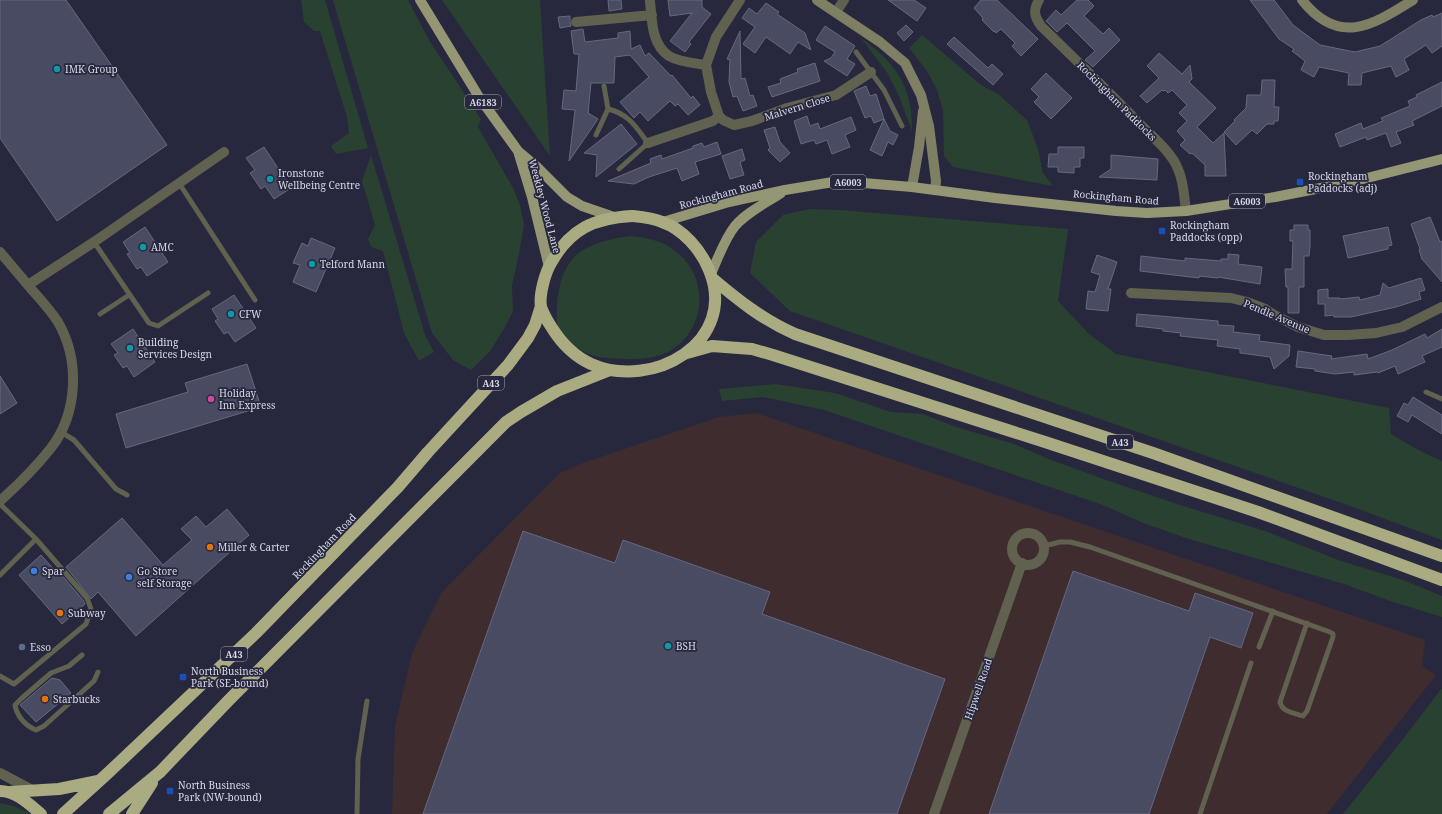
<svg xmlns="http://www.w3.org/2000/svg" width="1442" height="814" font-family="'Noto Serif',serif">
	<rect width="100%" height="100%" fill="#27283e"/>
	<path fill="#3f2c2f" d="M756,413L1425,640L1422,666L1436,675L1327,814H392L395,726L412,653L441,593L560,473L580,464L719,417Z"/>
	<path fill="#294130" d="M301,0H325L368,148L336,154L331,146L349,133L347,117L320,31H314L304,22Z
		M333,0H408L429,40L481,119L478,127L513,188L520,205L524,225L519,254L512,285L513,311L504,329L490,351L471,370L453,360L432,333Z
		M442,0H540L550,156Z
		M922,35L981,85L998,94L1027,120L1038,149L1043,173L1053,186L953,167L944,156L943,110L937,90L927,71L909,48Z
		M861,38C896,63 913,87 912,131L899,96L888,74Z
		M371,155L425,335L434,352L419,361L404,333L383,251L371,247L368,239L375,225L362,181Z
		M810,209L839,210L1068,229L1058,301L1089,334L1116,354L1389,408L1391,434L1420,451L1442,461V540L1353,507L790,311L750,273L756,242L783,215Z
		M629,236C644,237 661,240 674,250C713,278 706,338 661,355C649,359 636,359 625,359C610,358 594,359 581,350C571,344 560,336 557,324C556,320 557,316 557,312C557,291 562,265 580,252C595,242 611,239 629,236Z
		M776,384L835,393L891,412L923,414L956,427L1014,444L1051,460L1109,481L1180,505L1265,531L1341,561L1403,580L1442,596V617L1390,601L1344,584L1189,539L1143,523L1103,505L824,410L763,397L722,401L719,389Z
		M1442,688V814H1343L1403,739Z
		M0,803L14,806L31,814H0Z"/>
	<path fill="#494b63" stroke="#666881" d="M0,0H66L167,145L57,221L0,138Z
		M608,0H621L622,9L609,11Z
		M668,0H702V7L711,14L689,42L691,44L685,52L670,41L692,13L670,16Z
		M888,0H914L926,8L917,21Z
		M981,0H997L1038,39L1021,56L1012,46L1015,43L1001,29L996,33L995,31L994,32L982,20L983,18L974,8Z
		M1077,0H1088L1094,6L1084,16L1103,34L1109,28L1120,40L1093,67L1085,60L1095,51L1067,23L1057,32L1046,21L1056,10L1061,15Z
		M1250,0H1274L1293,25L1320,45L1355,52L1380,46L1421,20L1432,15L1433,17L1442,13V46L1432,53L1426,45L1404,59L1409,70L1396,77L1391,66L1362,73L1361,85H1348L1349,73L1319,67L1314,77L1301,70L1305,61L1292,51L1294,49L1279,39Z
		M766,3L779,12L777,14L805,33L811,50L798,42L790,54L766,37L755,53L743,44L755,27L742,18L749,8L757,14Z
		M570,16V22L571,26L560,28L558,17Z
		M906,25L913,32L904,41L897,33Z
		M825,26L855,46L847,59L855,64L847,76L824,61L831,58L835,52L816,40Z
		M583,29L585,42L618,38V33L630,31L631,49L640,45L645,56L649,53L671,76L672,75L691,98L693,96L700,105L688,115L678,104L675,106L670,101L648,121L640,112L634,118L620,102L649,77L630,55L615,57L614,83H591L588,113L598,119L569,161L575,110L562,109L564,90L576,91L579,54H574L571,31Z
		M740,31L741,79L745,78L750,96L753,95L757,106L743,111L737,96L733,97L729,82L730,60L727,59Z
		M954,37L988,68L992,64L1003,74L993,85L947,44Z
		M1159,53L1182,74L1190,65L1192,79L1189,82L1216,108L1197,127L1213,143L1224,133L1226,176H1205V165L1192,153L1190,154L1180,145L1185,140L1177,131L1187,121L1179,113L1187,105L1172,90L1168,93L1165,90L1163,91L1162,90L1147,103L1140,96L1159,78L1147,66Z
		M815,63L820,81L772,97L768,87L781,83L780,79L798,72L797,69Z
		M1046,73L1072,98L1051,119L1034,102L1039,97L1031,89Z
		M1262,80H1275L1274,107H1279L1278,121H1274V124H1267L1257,134L1252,130L1236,145L1224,132L1235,121L1234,120L1246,108L1247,95H1261Z
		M1442,82V106L1412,121L1414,125L1396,132L1401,143L1391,147L1386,133L1367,140L1366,137L1340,147L1335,134L1361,123L1363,129L1383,121L1381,118L1410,106L1408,101L1417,97L1416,95Z
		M866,86L870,96L876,94L884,119L874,123L871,116L865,118L854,91Z
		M807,116L810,126L818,123L820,129L851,117L856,130L845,135L850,147L832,154L827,140L816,144L814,140L801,144L794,121Z
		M884,119L890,131L898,135L893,145L888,142L882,156L870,150Z
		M621,124L637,144L596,177L597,155L584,153Z
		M775,127L780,142L790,153L780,162L768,150L770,148L764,130Z
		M717,142L721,154L695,162L699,174L682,181L677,168L649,177L634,184L608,181L651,163L650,159L661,155L662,159L693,148V146L702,143L704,147Z
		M264,147L291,188L274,199L265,186L261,189L250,173L255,170L246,158Z
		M1058,147H1084V158H1080V167H1074V173L1058,172V167H1048L1049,154H1058Z
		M742,149L745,160L740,162L744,175L730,179L722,156Z
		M1111,155L1158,159L1157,180L1099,177L1111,169Z
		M1430,217L1440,242L1442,241V282L1422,259L1419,250L1420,249L1411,224Z
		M1294,225H1308V230H1310V246L1309,256H1304V287H1299V313H1288V287H1286L1285,269H1292L1293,241H1290V230H1294Z
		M145,227L168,262L147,276L141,267L137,269L127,254L130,253L123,242Z
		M1388,227L1392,245L1388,246V249L1348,258L1343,236Z
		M311,238L335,248L316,292L293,282L300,265L293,263L302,243L308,246Z
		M1228,254L1239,255L1238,264L1262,267L1260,284L1218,277V278L1199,276V278L1140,271L1141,256L1185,261V258L1221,261V259H1228Z
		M1097,255L1117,262L1108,289H1111L1108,311L1086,309L1088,291L1095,292L1100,275L1091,272Z
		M1421,278L1425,290L1419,292L1421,299L1396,307L1351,317H1334V315L1325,316V304H1318V290L1328,289V298H1340V299L1359,297L1360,300L1380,295L1383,283L1389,288Z
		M234,295L256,328L235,342L228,332L224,334L215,321L218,319L212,309Z
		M1137,314L1218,321V325L1234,326L1233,332L1260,335L1259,341L1290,345L1289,356L1274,369L1270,357L1240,353V349L1217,346L1218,340L1180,336L1181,333L1163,331V329L1136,326Z
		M133,329L155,362L134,377L127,366L123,368L114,355L118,353L111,344Z
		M1442,329V347L1422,356L1425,362L1398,374L1395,366L1378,373L1377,372L1354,375V372L1335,374L1315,371V369L1296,367L1298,351L1332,356L1331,359L1367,354L1368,359L1392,350L1425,334L1427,338Z
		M247,364L261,407L126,448L116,414L188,392L185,383Z
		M0,376L17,403L0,414Z
		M1413,397L1442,415V434L1412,415L1408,422L1397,416L1404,403L1408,405Z
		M227,509L249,535L136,636L98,592L91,599L66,567L122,518L163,565L192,540L181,529L196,516L206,527Z
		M523,531L615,563L623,540L770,592L762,614L945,679L897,814H423Z
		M41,555L58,574L60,573L83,600L85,604L62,624L19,575Z
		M1073,571L1189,611L1195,593L1253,613L1241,648L1210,637L1149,814H989Z
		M52,678L60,680L71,693L36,722L20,705Z"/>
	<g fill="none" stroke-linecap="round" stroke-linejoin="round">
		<path stroke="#60614f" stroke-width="5" d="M856,52L884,90L902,126
			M604,86L608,109
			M596,135L608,109C629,114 636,127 648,143L619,169
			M179,183L255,300
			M94,242L149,323L158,326L208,293
			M100,314L129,295
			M1426,392L1442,399
			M61,432L74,440L116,489L127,495
			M0,504L36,539L87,598L91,609L86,624L14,684L0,676
			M1044,546L1060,542H1070L1090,547L1330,632L1333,634V637L1307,711L1303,716C1294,713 1282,712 1280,702L1307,623
			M0,575L36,539
			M1259,647L1273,611
			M82,655L69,666L51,673L22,698L15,705C17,717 26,726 36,730L44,726L94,681L98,672
			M357,814L358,759L367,701
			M1200,814L1251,663"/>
		<path stroke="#60614f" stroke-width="10" d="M1039,0C1033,10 1034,16 1041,26C1074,58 1107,90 1139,123C1152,137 1171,151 1178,169C1184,182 1184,197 1186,211
			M650,1C652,19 651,44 669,56C679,62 694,63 706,65L711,92L719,116L723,120L734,125L752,121L787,108L836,95L871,72
			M836,12L844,0
			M576,22L652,15
			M706,65L716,37L740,0
			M648,143L713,121L719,116
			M0,252C11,265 22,278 33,291C42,301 51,311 58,322C80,360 78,413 51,448C36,467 18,485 0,501
			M28,285L94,242L224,152
			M1131,293L1231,298L1247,302L1265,309L1276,316L1298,327L1324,335H1348L1376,333L1402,327L1442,307
			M1012 549a16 16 0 1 1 32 0a16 16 0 1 1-32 0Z
			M0,773L34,791
			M934,814L1022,563"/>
		<path stroke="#7e7f63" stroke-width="10" d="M817,0L880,42L905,63L921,95L929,126L936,181L935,190
			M1302,0C1339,47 1373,25 1413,0
			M912,187L919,147L923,111"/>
		<path stroke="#959673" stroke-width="10" d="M420,0L479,97L518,151L536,166L567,197L582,206L614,217
			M518,151L532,197L549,267
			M663,222L729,202L785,190L839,181L912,187L995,198L1116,211L1147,213L1186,211L1275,197L1351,182L1442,159
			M711,274C718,258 724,240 735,226C747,212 766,203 781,193"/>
		<path stroke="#aaab80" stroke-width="12" d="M632,216C642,217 653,218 662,222C683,229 701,250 709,270C739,342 652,391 591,364C574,356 562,344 552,328C548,322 543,313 541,307C539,295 545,273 551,263C570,229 594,218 632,216Z
			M712,278C738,300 763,320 795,334L1153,453L1442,556
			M687,353L712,346L752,349L773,355L1045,442L1258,512L1442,580
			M0,791C16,791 29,804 41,814
			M10,792L59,789L98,781
			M63,814L108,773L256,633L398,487L428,452L508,365L528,338L535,325L541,306
			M109,814L160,772L229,700L506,422L521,412L557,391L610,370
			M132,814L152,783"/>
	</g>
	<g fill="#0f9aa8" stroke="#27283e" stroke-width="1.5">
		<circle cx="57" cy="69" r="4"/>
		<circle cx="270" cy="179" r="4"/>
		<circle cx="143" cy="247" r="4"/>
		<circle cx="312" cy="264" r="4"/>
		<circle cx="231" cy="314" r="4"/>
		<circle cx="130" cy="348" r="4"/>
		<circle cx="668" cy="646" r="4"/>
	</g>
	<g fill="#1a4fb4" stroke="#27283e" stroke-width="1.5">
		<rect x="1296" y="178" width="8" height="8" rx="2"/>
		<rect x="1158" y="227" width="8" height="8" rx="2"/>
		<rect x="179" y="673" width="8" height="8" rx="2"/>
		<rect x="166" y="787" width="8" height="8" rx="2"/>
	</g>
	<circle fill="#d1479c" stroke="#27283e" stroke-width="1.5" cx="211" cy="399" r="4"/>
	<g fill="#e8710a" stroke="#27283e" stroke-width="1.5">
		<circle cx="210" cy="547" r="4"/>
		<circle cx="60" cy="613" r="4"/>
		<circle cx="45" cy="699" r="4"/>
	</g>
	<g fill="#3f7fe0" stroke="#27283e" stroke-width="1.5">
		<circle cx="34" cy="571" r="4"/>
		<circle cx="129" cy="577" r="4"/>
	</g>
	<circle fill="#5c6f8a" stroke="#27283e" stroke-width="1.5" cx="22" cy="647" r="4"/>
	<g text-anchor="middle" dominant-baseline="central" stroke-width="3.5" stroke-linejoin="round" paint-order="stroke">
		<g fill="#27283e" stroke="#a2a4b5" stroke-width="1">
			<rect x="465" y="95" width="36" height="14" rx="3"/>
			<rect x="830" y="175" width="36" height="14" rx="3"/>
			<rect x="1229" y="194" width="36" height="14" rx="3"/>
			<rect x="478" y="376" width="26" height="14" rx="3"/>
			<rect x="1107" y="435" width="26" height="14" rx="3"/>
			<rect x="221" y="647" width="26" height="14" rx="3"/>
		</g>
		<g font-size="9" font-weight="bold" fill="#d7d9e8">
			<text x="483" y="102">A6183</text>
			<text x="848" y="182">A6003</text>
			<text x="1247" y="201">A6003</text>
			<text x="491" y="383">A43</text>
			<text x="1120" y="442">A43</text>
			<text x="234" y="654">A43</text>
		</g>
		<g font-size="10" fill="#d7d9e8" stroke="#27283e" text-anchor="start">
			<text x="65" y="69">IMK Group</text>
			<text x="278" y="173">Ironstone<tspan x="278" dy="12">Wellbeing Centre</tspan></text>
			<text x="1308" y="176">Rockingham<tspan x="1308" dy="12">Paddocks (adj)</tspan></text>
			<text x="1170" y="225">Rockingham<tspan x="1170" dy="12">Paddocks (opp)</tspan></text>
			<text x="151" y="247">AMC</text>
			<text x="320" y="264">Telford Mann</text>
			<text x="239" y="314">CFW</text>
			<text x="138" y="342">Building<tspan x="138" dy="12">Services Design</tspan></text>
			<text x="219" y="393">Holiday<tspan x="219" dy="12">Inn Express</tspan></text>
			<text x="218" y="547">Miller &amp; Carter</text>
			<text x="42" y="571">Spar</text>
			<text x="137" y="571">Go Store<tspan x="137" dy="12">self Storage</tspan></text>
			<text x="68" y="613">Subway</text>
			<text x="676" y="646">BSH</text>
			<text x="30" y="647">Esso</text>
			<text x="191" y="671">North Business<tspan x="191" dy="12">Park (SE-bound)</tspan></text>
			<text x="53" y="699">Starbucks</text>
			<text x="178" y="785">North Business<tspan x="178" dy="12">Park (NW-bound)</tspan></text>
		</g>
		<g font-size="10" fill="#d7d9e8" stroke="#27283e">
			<text transform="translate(1117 101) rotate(45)">Rockingham Paddocks</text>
			<text transform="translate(797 107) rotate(-17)">Malvern Close</text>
			<text transform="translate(721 194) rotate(-15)">Rockingham Road</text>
			<text transform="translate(1116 197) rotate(5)">Rockingham Road</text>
			<text transform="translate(545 206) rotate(75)">Weekley Wood Lane</text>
			<text transform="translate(1277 316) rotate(23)">Pendle Avenue</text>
			<text transform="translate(324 546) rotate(-46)">Rockingham Road</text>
			<text transform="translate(978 689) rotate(-71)">Hipwell Road</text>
		</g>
	</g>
</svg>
